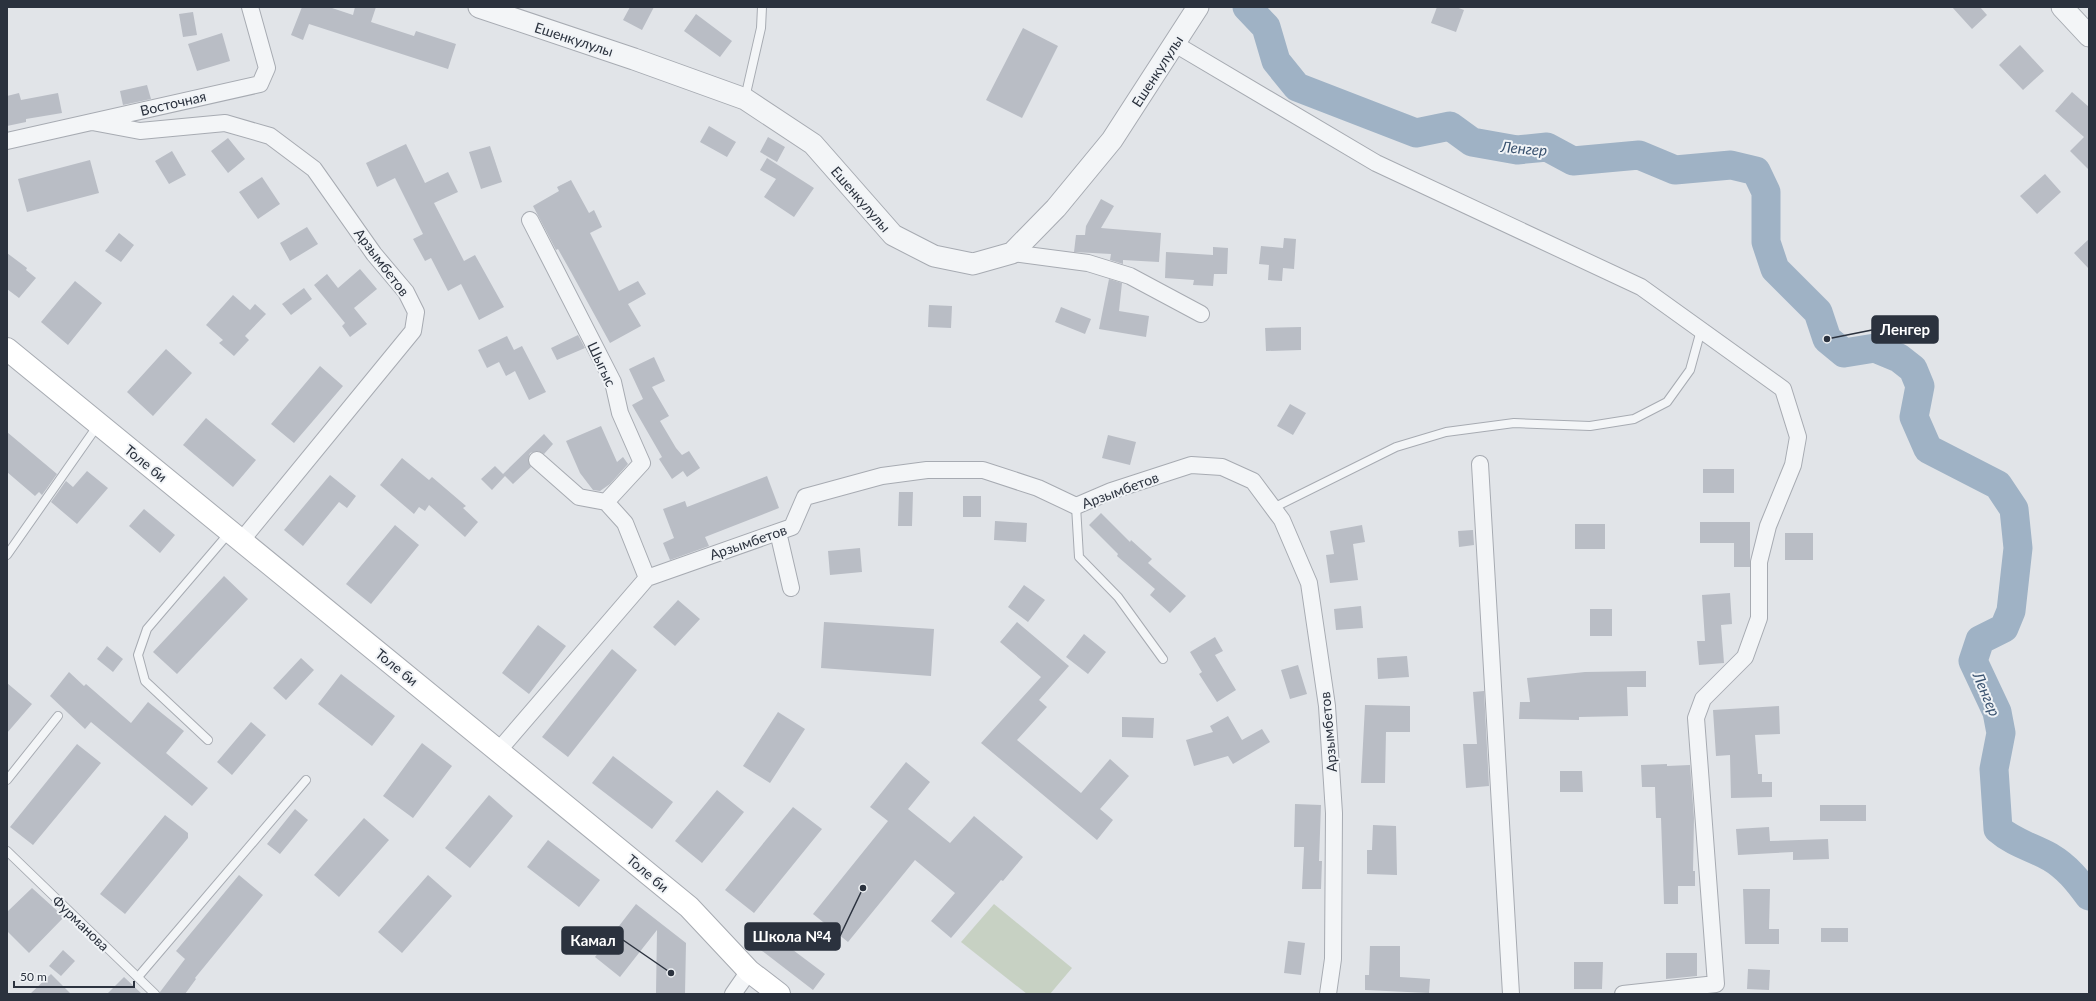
<svg xmlns="http://www.w3.org/2000/svg" width="2096" height="1001" font-family="Lato,sans-serif">
	<rect width="100%" height="100%" fill="#e1e4e8"/>
	<path fill="#c7d1c3" d="M994,904L1072,968L1050,994H1027L961,942Z"/>
	<g fill="none" stroke-linecap="round" stroke-linejoin="round">
		<path stroke="#9fb2c5" stroke-width="29" d="M1247,7L1266,27L1276,61L1297,87L1416,133L1450,126L1472,142L1517,150L1547,147L1573,161L1639,155L1675,170L1731,165L1756,171L1766,192V242L1775,269L1818,312L1827,339L1844,353L1875,348L1899,358L1913,369L1920,386L1914,417L1928,449L1998,485L2014,509L2018,548L2011,611L2004,628L1980,640L1973,661L1997,712L2001,733L1994,769L1998,829C2014,843 2032,847 2050,857C2067,867 2078,881 2089,896"/>
	</g>
	<path fill="#b9bdc5" d="M302,7H329L353,15L355,7H376L371,22L414,36L416,31L456,44L448,69L309,24L303,40L291,35Z
		M630,7H654L642,30L623,20Z
		M1437,7H1456L1464,10L1456,32L1431,23Z
		M1952,7H1980L1987,15L1972,29Z
		M193,12L197,35L183,37L179,14Z
		M696,14L732,41L720,57L684,31Z
		M1023,28L1058,46L1022,118L986,100Z
		M222,33L230,61L197,71L188,44Z
		M2020,45L2044,71L2023,90L1999,65Z
		M147,85L151,99L123,105L120,91Z
		M2072,92L2089,107V170L2070,151L2084,137L2055,111Z
		M19,93L21,100L58,93L62,113L26,119V122L7,126V96Z
		M709,126L736,142L727,157L700,142Z
		M768,137L785,147L777,162L760,152Z
		M228,138L245,159L228,173L211,151Z
		M406,144L425,183L448,172L458,192L434,203L464,261L475,255L504,307L479,320L461,284L448,291L431,258L425,261L413,239L423,234L395,178L377,187L366,163Z
		M490,146L502,182L481,189L469,152Z
		M172,151L186,175L169,184L155,161Z
		M767,158L814,188L794,217L764,197L776,179L760,170Z
		M90,160L99,193L27,212L18,179Z
		M2045,174L2061,192L2037,214L2020,196Z
		M262,177L280,204L258,219L239,192Z
		M571,180L589,213L594,210L602,227L590,233L619,291L638,281L646,294L628,304L641,326L610,343L571,272L558,249L556,250L533,206L559,191L557,187Z
		M1101,199L1114,206L1101,228L1161,233L1159,262L1123,260V264L1110,260L1111,254L1074,252L1076,235H1085L1086,226Z
		M307,227L318,244L290,261L280,243Z
		M119,233L134,245L121,262L105,251Z
		M1284,238L1296,239L1294,269L1283,268L1282,281L1268,280L1269,265L1259,264L1261,246L1283,248Z
		M2089,239V269L2074,253Z
		M1213,247L1228,248L1227,274H1214L1213,286L1193,285L1194,280L1165,278L1166,252L1213,255Z
		M7,253L27,268L26,270L36,278L19,298L7,289Z
		M360,269L377,289L354,308L367,324L350,337L342,326L345,323L314,285L327,274L338,288Z
		M1109,279L1122,283L1119,311L1149,316L1146,337L1099,329Z
		M75,281L102,303L68,345L41,322Z
		M304,288L312,299L291,315L282,304Z
		M233,295L250,310L255,304L266,314L245,336L249,340L234,356L219,343L223,340L206,325Z
		M929,305L952,306L951,328L928,327Z
		M1061,307L1091,319L1085,334L1055,322Z
		M1301,327V350L1266,351L1265,328Z
		M578,335L585,348L557,360L551,348Z
		M507,336L514,350L522,346L546,392L529,400L515,371L506,376L499,362L487,368L478,350Z
		M166,349L192,373L153,416L127,392Z
		M654,357L665,381L652,387L669,416L660,421L676,448L682,455L689,451L700,468L687,477L683,471L672,479L659,459L662,457L632,405L643,399L629,369Z
		M320,366L343,386L294,443L271,424Z
		M1290,404L1306,413L1293,435L1277,426Z
		M206,418L256,460L233,487L183,445Z
		M601,426L617,462L623,457L628,464L610,484L600,491L593,490L580,473L566,441Z
		M7,432L57,474L42,495L39,492L35,496L7,472Z
		M544,434L553,444L544,454L538,451L530,453L528,459L531,467L513,484L505,476L492,490L481,479L495,466L503,474Z
		M1108,435L1136,442L1130,465L1102,458Z
		M402,458L429,480L432,477L466,506L463,508L478,522L465,537L429,505L425,511L419,507L414,514L380,485Z
		M1703,469H1734V493H1703Z
		M87,471L108,488L77,524L51,502L66,481L73,487Z
		M330,475L356,496L347,508L339,502L303,546L284,530Z
		M767,476L779,508L705,537L709,546L670,560L663,543L674,538L663,509L685,501L687,507Z
		M899,492H913L912,526H898Z
		M963,496H981V517H963Z
		M144,509L175,535L160,553L129,526Z
		M1101,513L1130,542L1131,540L1152,559L1148,563L1186,596L1170,613L1150,595L1155,589L1117,556L1118,554L1089,525Z
		M995,521L1027,523L1026,542L994,540Z
		M1700,522H1750V567H1734V543H1700Z
		M1575,524H1605V549H1575Z
		M395,525L419,545L371,604L346,584Z
		M1362,525L1365,542L1353,544L1358,580L1330,583L1326,555L1334,554L1330,531Z
		M1473,530L1474,545L1459,547L1458,531Z
		M1785,533H1813V560H1785Z
		M860,548L862,572L830,575L828,551Z
		M224,576L248,599L177,674L153,652Z
		M1024,585L1045,600L1028,622L1008,607Z
		M1730,593L1732,624L1721,625L1724,663L1699,665L1697,641H1705L1702,595Z
		M678,600L700,619L675,646L653,627Z
		M1361,606L1363,628L1336,630L1334,609Z
		M1590,609H1612V636H1590Z
		M824,622L934,629L931,676L821,668Z
		M1017,622L1069,666L1039,700L1047,707L1017,740L1081,793L1110,759L1129,776L1100,809L1113,820L1097,840L981,743L1041,677L1000,642Z
		M538,625L566,646L529,694L502,673Z
		M1084,634L1106,652L1088,674L1066,657Z
		M1215,637L1223,651L1215,655L1236,690L1217,702L1199,674L1202,672L1190,652Z
		M107,646L123,659L113,672L97,659Z
		M612,649L637,670L568,757L542,737Z
		M1407,656L1409,677L1378,679L1377,658Z
		M301,658L314,670L286,700L273,688Z
		M1298,665L1307,694L1290,699L1281,670Z
		M1646,671V687H1627L1628,716L1579,717V720L1519,719L1520,702H1530L1527,678L1585,672Z
		M69,672L84,686L86,684L131,723L148,702L184,731L166,753L208,788L192,806L91,722L85,729L50,696Z
		M341,674L395,716L372,746L318,704Z
		M7,683L32,704L7,733Z
		M1484,691L1489,786L1466,788L1463,744H1477L1473,692Z
		M1365,705L1410,706V732H1386L1385,783H1361Z
		M1779,706L1780,734L1755,735L1758,774H1762V782H1772V797L1731,798L1730,755L1716,756L1713,710Z
		M778,712L805,729L770,783L743,766Z
		M1228,716L1242,740L1262,729L1270,742L1233,764L1228,756L1194,766L1186,740L1213,732L1210,726Z
		M1122,717L1154,718L1153,738L1122,737Z
		M251,722L266,735L232,775L217,762Z
		M422,743L452,766L413,818L383,796Z
		M77,744L101,763L33,845L10,827Z
		M613,756L673,802L652,829L592,783Z
		M906,762L930,782L908,809L950,843L974,816L1023,857L1003,881L1001,880L951,938L931,921L955,893L915,860L848,942L813,914L888,821L870,807Z
		M1667,764V766L1690,765L1694,818L1693,871H1695V886H1678V904H1664L1661,818H1656L1655,787H1642L1641,765Z
		M1560,771H1582L1583,792H1560Z
		M717,790L744,812L702,863L675,841Z
		M489,795L513,816L470,868L445,848Z
		M1295,804L1321,805L1319,861H1322L1321,889H1302L1304,847H1294Z
		M1820,805H1866V821H1820Z
		M793,807L822,829L754,913L725,890Z
		M295,809L308,820L280,854L267,844Z
		M165,815L188,833V838L125,914L100,894Z
		M364,818L389,840L339,897L314,875Z
		M1373,825L1396,826L1397,875L1367,874V850H1372Z
		M1769,827L1770,841L1828,839L1829,859L1793,860V852L1738,855L1736,829Z
		M548,840L600,880L579,907L527,867Z
		M239,875L263,895L195,978L196,979L185,994H160V992L185,959L176,951Z
		M428,875L452,896L402,953L378,932Z
		M32,888L64,917L29,953L7,931V912Z
		M1743,889H1770L1769,929H1779V944H1745Z
		M636,904L686,943L685,994H656L657,930L620,977L595,957Z
		M1821,928H1848V942H1821Z
		M769,932L825,974L813,990L757,947Z
		M1288,941L1305,943L1301,975L1284,973Z
		M1370,946H1400V977L1430,979L1429,993L1365,990V975H1369Z
		M63,950L75,961L61,976L49,966Z
		M1666,953H1697V976L1666,979Z
		M1574,962H1603L1602,989H1574Z
		M1748,969L1770,970L1769,990L1747,989Z
		M51,974L71,994H30Z
		M124,977L142,994H107Z"/>
	<g fill="none" stroke-linecap="round" stroke-linejoin="round">
		<g stroke="#a7abb2" stroke-width="10">
			<path id="service" d="M745,98L761,28L762,7
				M1076,506L1079,557L1118,597L1163,659
				M1273,508L1396,447L1446,432L1514,423L1590,426L1634,419L1667,402L1690,370L1701,330
				M7,555L98,425
				M208,740L145,681L138,655L147,629L229,533
				M7,780L58,716
				M7,851L155,994
				M138,977L306,780"/>
		</g>
		<g stroke="#a7abb2" stroke-width="18">
			<path id="minor" d="M1175,44L1376,163L1641,287L1783,389L1798,437L1793,465L1768,526L1759,562V618L1745,657L1703,699L1696,718L1716,984L1623,994
				M92,122L140,131L225,123L270,136L314,169L374,254L406,292L416,312L413,331L241,541
				M7,141L260,84L267,68L250,7
				M530,220L613,382L620,413L642,463L606,502
				M1012,253L1088,263L1130,276L1201,314
				M537,460L579,497L606,502L625,523L647,578
				M1480,464L1511,994
				M778,532L791,588
				M499,750L647,578L792,527L805,497L882,476L927,470H983L1038,488L1076,506L1111,491L1191,465L1222,467L1253,481L1282,520L1309,583L1327,706L1334,813L1333,959L1328,994
				M733,994L749,971"/>
		</g>
		<g stroke="#a7abb2" stroke-width="23">
			<path id="tertiary" d="M479,7L634,59L745,99L813,144L893,235L934,256L973,264L1012,253L1056,208L1112,140L1198,7
				M2062,7L2089,36"/>
		</g>
		<g stroke="#a7abb2" stroke-width="24">
			<path id="secondary" d="M7,349L689,907L749,971L779,994"/>
		</g>
		<use href="#service" stroke="#f3f5f7" stroke-width="8"/>
		<use href="#minor" stroke="#f3f5f7" stroke-width="16"/>
		<use href="#tertiary" stroke="#f3f5f7" stroke-width="21"/>
		<use href="#secondary" stroke="#fff" stroke-width="22"/>
	</g>
	<g text-anchor="middle" dominant-baseline="central" stroke-width="4" stroke-linejoin="round" paint-order="stroke">
		<g font-size="14" fill="#2b323e" stroke="#f0f3f6">
			<text transform="translate(574 39) rotate(18)">Ешенкулулы</text>
			<text transform="translate(1157 71) rotate(-57)">Ешенкулулы</text>
			<text transform="translate(173 103) rotate(-13)">Восточная</text>
			<text transform="translate(861 199) rotate(49)">Ешенкулулы</text>
			<text transform="translate(382 262) rotate(53)">Арзымбетов</text>
			<text transform="translate(602 364) rotate(65)">Шыгыс</text>
			<text transform="translate(146 463) rotate(39)">Толе би</text>
			<text transform="translate(1120 490) rotate(-20)">Арзымбетов</text>
			<text transform="translate(748 542) rotate(-19)">Арзымбетов</text>
			<text transform="translate(397 667) rotate(39)">Толе би</text>
			<text transform="translate(1328 732) rotate(-95)">Арзымбетов</text>
			<text transform="translate(648 873) rotate(40)">Толе би</text>
			<text transform="translate(81 923) rotate(44)">Фурманова</text>
		</g>
		<g font-size="15" font-style="italic" fill="#39526f" stroke="#f0f3f6">
			<text transform="translate(1524 148) rotate(5)">Ленгер</text>
			<text transform="translate(1987 694) rotate(67)">Ленгер</text>
		</g>
	</g>
	<path fill="none" stroke="#2b323e" stroke-width="1.5" d="M1827 339L1872 330M863 888L840 936M671 973L623 940"/>
	<g fill="#2b323e" stroke="#f0f3f6" stroke-width="1.5">
		<circle cx="1827" cy="339" r="4"/>
		<circle cx="863" cy="888" r="4"/>
		<circle cx="671" cy="973" r="4"/>
	</g>
	<g fill="#2b323e" stroke="#2b323e" stroke-width="1.5">
		<rect x="1872" y="316" width="66" height="27" rx="4"/>
		<rect x="745" y="923" width="95" height="27" rx="4"/>
		<rect x="562" y="927" width="61" height="27" rx="4"/>
	</g>
	<g font-size="15" text-anchor="middle" font-weight="bold" fill="#fff">
		<text x="1905" y="335">Ленгер</text>
		<text x="792" y="942">Школа №4</text>
		<text x="593" y="946">Камал</text>
	</g>
	<rect width="2096" height="1001" fill="none" stroke="#2b323e" stroke-width="16"/>
	<path d="M14 981v6h120v-6" fill="none" stroke="#2b323e" stroke-width="2"/>
	<text x="20" y="981" font-size="12" fill="#2b323e" stroke="#f0f3f6" stroke-width="3" paint-order="stroke">50 m</text>
</svg>
